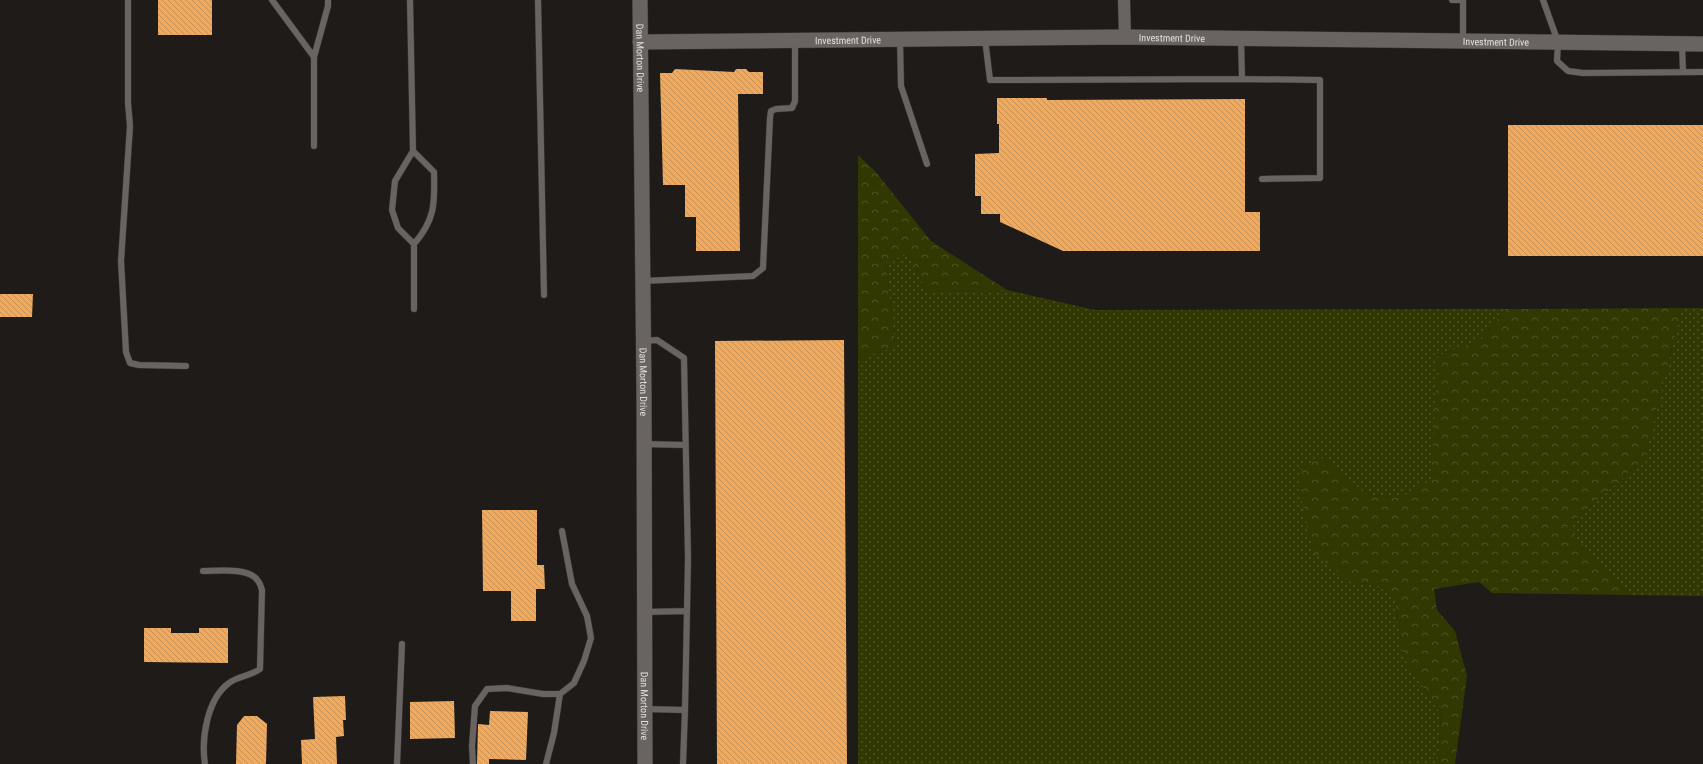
<svg xmlns="http://www.w3.org/2000/svg" width="1703" height="764" font-family="'Roboto Condensed',sans-serif">
	<defs>
		<pattern id="grass-dots" width="8" height="8" patternUnits="userSpaceOnUse"><rect width="8" height="8" fill="#323801"/><path d="M2 2h.1M6 6h.1" fill="none" stroke="#4f5426" stroke-width="1.8" stroke-linecap="round"/></pattern>
		<pattern id="forest-crowns" width="20" height="18" patternUnits="userSpaceOnUse"><rect width="20" height="18" fill="#323801"/><path d="M2 6a3 3 0 1 1 6 0M12 15a3 3 0 1 1 6 0" fill="none" stroke="#4f5426"/></pattern>
		<pattern id="building-back-hatch" width="6" height="6" patternUnits="userSpaceOnUse"><rect width="6" height="6" fill="#efaa5e"/><path d="M-1 5l2 2M0 0l6 6M5-1l2 2" fill="none" stroke="#c49057"/></pattern>
	</defs>
	<rect width="100%" height="100%" fill="#1f1b19"/>
	<path fill="url(#grass-dots)" d="M910,254L926,291L1007,290L1095,310L1505,309L1481,340L1438,356L1432,480L1400,498L1366,494L1323,458L1349,581L1380,586L1395,601L1404,658L1441,714L1438,764H858V360L895,346L886,261Z
		M1682,308H1703V596L1628,595L1567,527L1644,459Z"/>
	<path fill="url(#forest-crowns)" d="M858,155L875,171L931,241L1007,290L926,291L910,254L886,261L895,346L858,360Z
		M1682,308L1644,459L1567,527L1628,595L1492,593L1479,582L1434,589L1437,610L1455,631L1467,676L1455,764H1438L1441,714L1404,658L1395,601L1380,586L1349,581L1313,551L1299,488L1303,466L1323,458L1366,494L1400,498L1431,480L1438,356L1481,340L1505,309Z"/>
	<path fill="url(#building-back-hatch)" d="M158,0H212V35H158Z
		M675,69L734,72L736,69H746L749,72H763V94H738L740,251H696V217H685V185H663L660,73H672Z
		M997,98H1047V100L1245,99V212H1260V251H1063L1000,222V214H981V196H975V154L999,153V124H997Z
		M1508,125H1703V256H1508Z
		M0,294H33L32,317H0Z
		M844,340L847,764H717L715,341Z
		M482,510H537V565H544L545,589H536V621H511V591H483Z
		M144,628H171V633H199V628H228V663L144,662Z
		M345,696L346,720H343L344,736L336,737L337,764H302L301,740L315,739L313,697Z
		M454,701L455,738L410,739V702Z
		M490,711L528,712L526,760L489,759V764H477L478,724L489,725Z
		M244,716H257L267,724L266,764H236L237,725Z"/>
	<g fill="none" stroke-linecap="round" stroke-linejoin="round">
		<g stroke="#393635" stroke-width="7">
			<path id="service" d="M128,0V103L130,126L121,261L126,352L130,363L139,365L186,366
				M272,0L314,57
				M410,0L413,151L395,181L392,210L398,228L414,244C435,220 435,203 434,172L413,151
				M538,0L544,295
				M1452,0H1463
				M1463,0V41
				M1543,0L1558,42L1557,61L1568,71L1583,73L1703,72
				M985,39L990,80L1242,79
				M1241,39L1242,79L1320,80V178L1262,179
				M900,40L901,86L927,164
				M1682,44L1683,72
				M314,146V57L328,6V0
				M643,281L753,276L763,268L770,118L771,111L776,109L792,108L795,101V41
				M414,309V244
				M644,341L657,340L684,358L688,558L687,611L644,612
				M644,444L685,445
				M203,571C218,571 250,567 258,581C260,583 261,587 262,590L260,669C251,676 238,676 229,683C207,699 201,739 205,764
				M645,709L685,710L687,611
				M397,764L402,644
				M473,764L472,746L475,706L487,689L507,688L543,694H560L574,683L584,661L591,638L587,616L572,584L562,531
				M546,764L554,733L560,694
				M683,764L685,710"/>
		</g>
		<g stroke="#393635" stroke-width="13">
			<path id="minor" d="M1124,0L1125,37"/>
		</g>
		<g stroke="#393635" stroke-width="16">
			<g id="tertiary">
				<path id="s1" d="M640,0L644,393L645,764"/>
				<path id="s2" d="M640,42L1125,37L1703,44"/>
			</g>
		</g>
		<use href="#service" stroke="#696361" stroke-width="6"/>
		<use href="#minor" stroke="#696361" stroke-width="12"/>
		<use href="#tertiary" stroke="#696361" stroke-width="15"/>
	</g>
	<g text-anchor="middle" dominant-baseline="central" stroke-width="4" stroke-linejoin="round" paint-order="stroke">
		<g font-size="10" fill="#e1dedd" stroke="#161210">
			<text stroke="none"><textPath href="#s2" startOffset="532">Investment Drive</textPath></text>
			<text stroke="none"><textPath href="#s2" startOffset="208">Investment Drive</textPath></text>
			<text stroke="none"><textPath href="#s2" startOffset="856">Investment Drive</textPath></text>
			<text stroke="none"><textPath href="#s1" startOffset="58">Dan Morton Drive</textPath></text>
			<text stroke="none"><textPath href="#s1" startOffset="382">Dan Morton Drive</textPath></text>
			<text stroke="none"><textPath href="#s1" startOffset="706">Dan Morton Drive</textPath></text>
		</g>
	</g>
</svg>
